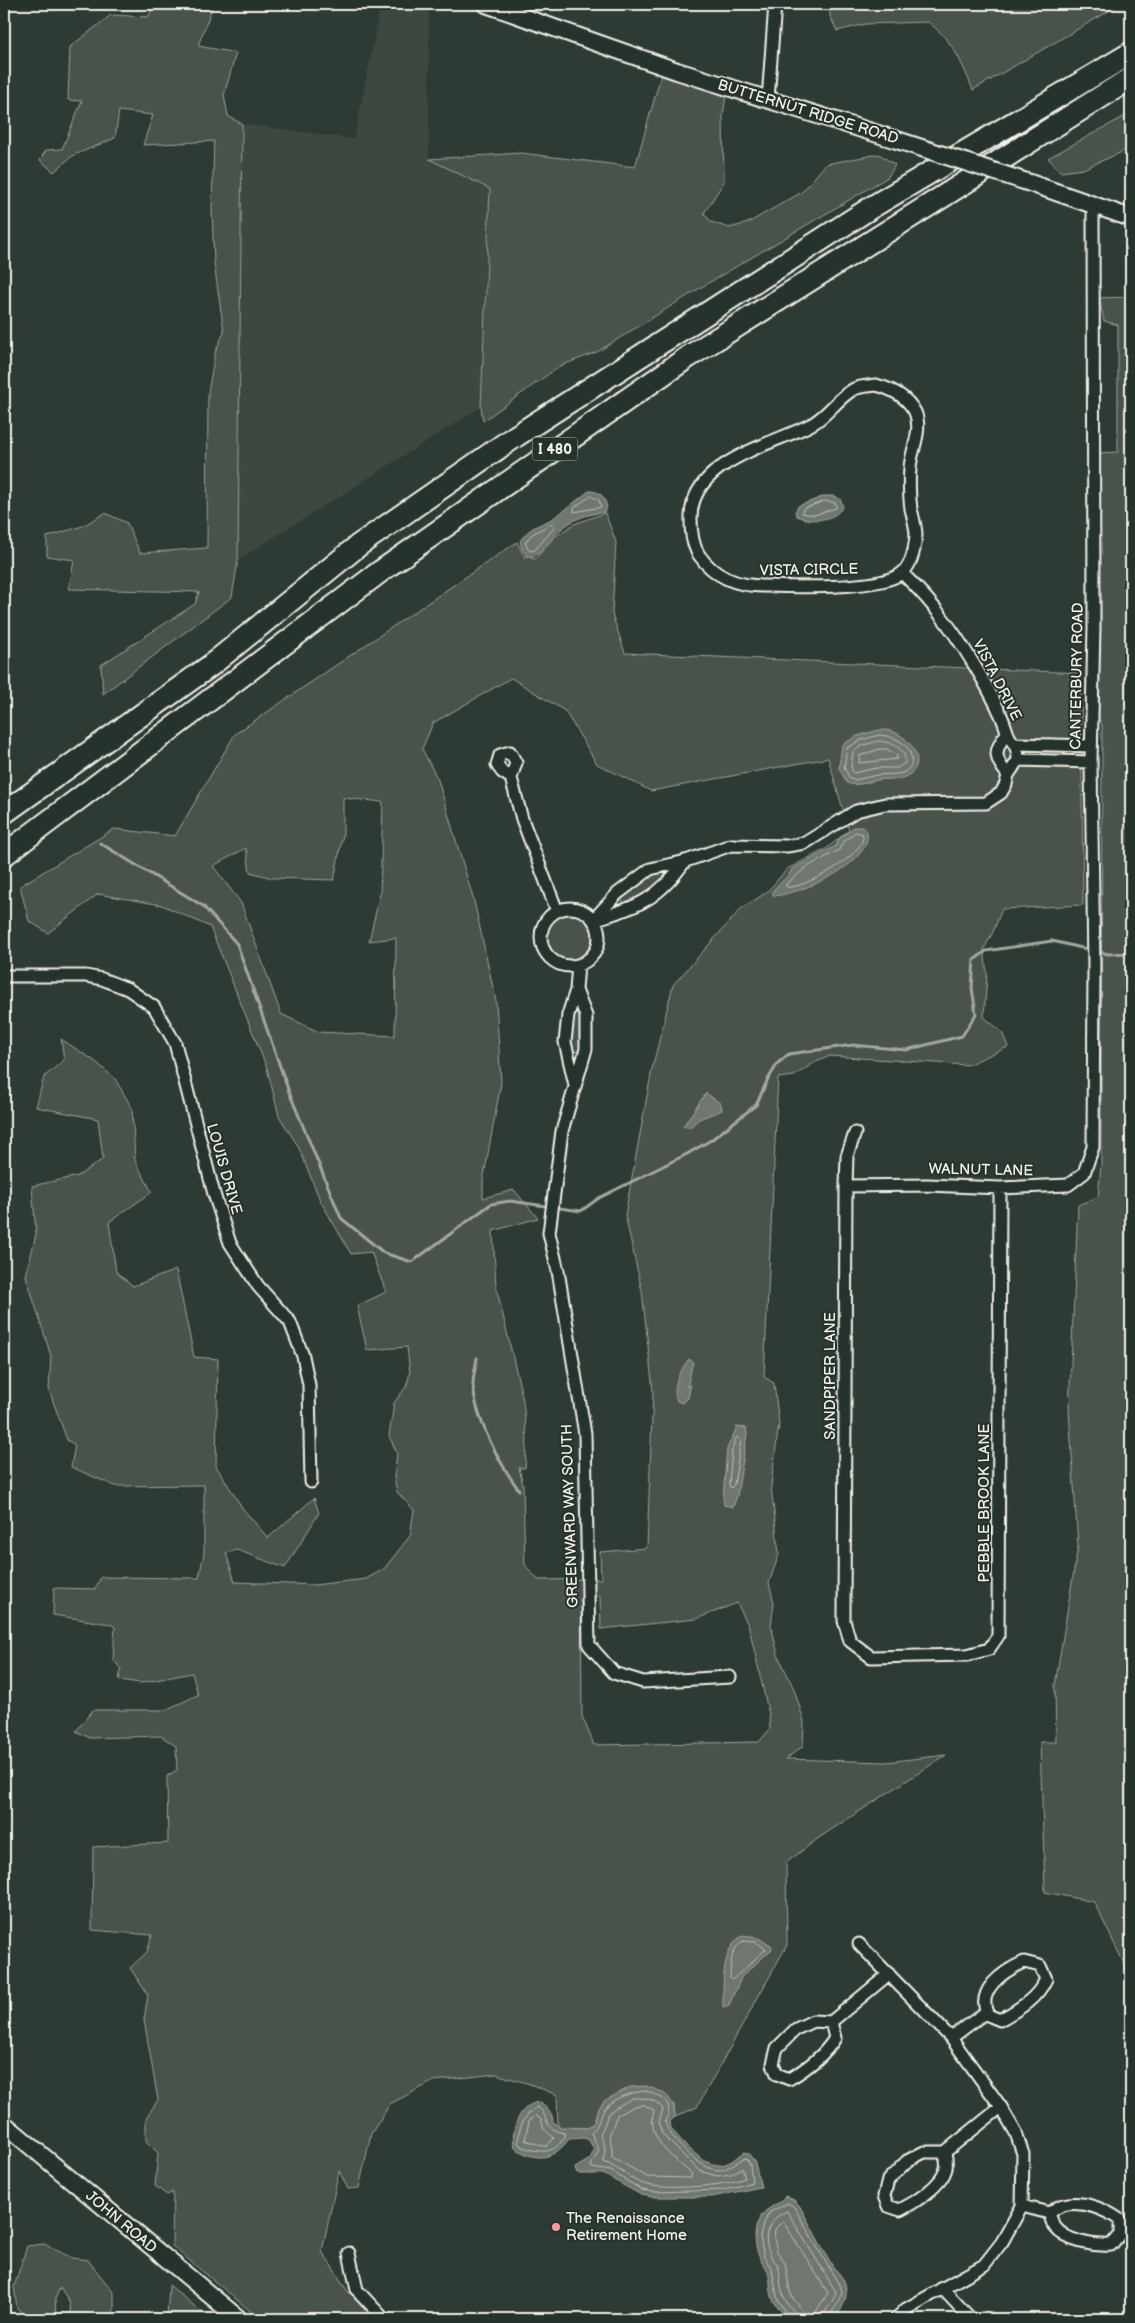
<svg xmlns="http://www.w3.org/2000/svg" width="1135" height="2323" font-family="'Balsamiq Sans',sans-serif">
	<rect width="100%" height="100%" fill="#2e3b34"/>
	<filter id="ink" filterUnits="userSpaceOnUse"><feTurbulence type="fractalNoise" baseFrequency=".02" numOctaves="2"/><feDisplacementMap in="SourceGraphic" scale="10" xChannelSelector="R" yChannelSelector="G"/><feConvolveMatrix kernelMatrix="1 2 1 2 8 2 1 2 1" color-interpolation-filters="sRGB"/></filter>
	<g filter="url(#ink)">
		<path fill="#3c4841" d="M381,4H415L429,7V159L490,188L481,407L238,560L242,124L354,139Z"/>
		<path fill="#48524c" stroke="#9ea29a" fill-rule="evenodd" d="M155,4H199L212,8L198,46L236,53L224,95L228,116L242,124L238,560L232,597L103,694L101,665L195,604L199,592L69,589L74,560L47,556V537L83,526L105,513L127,523L140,553L207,548L208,392L215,353L224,332L214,263L212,209L214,141L143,145L153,115L119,111L115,138L72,156L54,172L40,160L46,150L62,149L82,101L68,100L70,47L111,15L148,17Z
			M830,4H1121L973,90C961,61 954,42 928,22L866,24L837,31L830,16Z
			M662,72L726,95L723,116L724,182L704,213L711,222L729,228L748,223L802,192L826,164L879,154L895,165L888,177L705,285L597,352L560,366L483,421L481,407L490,189L429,159L521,153L635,167Z
			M1131,113V148L1083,169L1061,172L1048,158Z
			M1131,297V1978L1094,1902L1045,1892L1040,1742H1056L1055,1685L1078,1546L1069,1410L1078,1205L1098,1197L1101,1165L1102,725L1098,718L1099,453L1118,452V325L1104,321L1099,298Z
			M605,513L616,542L612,614L625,653L1081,673L1083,905L1002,909L993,932L984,949L987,974L984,1017L1002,1032L1008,1047L967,1065L830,1056L814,1063L794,1076L778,1078L764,1377L774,1383L779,1424L771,1486L779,1554L769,1583L774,1603L771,1625L778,1655L794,1689L804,1721L803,1746L786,1759L886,1762L946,1755L820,1837L786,1863L787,1945L697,2107L675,2117L674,2104L597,2111L594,2123L588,2128L558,2127L557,2095L530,2084L496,2074L434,2081L390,2104L371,2134L359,2188L348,2189L339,2171L322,2251L348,2292L382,2319H260L172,2246L173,2192L167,2195L155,2186L158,2153L146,2141V2118L158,2100L144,2020L148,1995L130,1968L147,1952L152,1935L92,1930L93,1847L168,1843L167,1776L177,1770L176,1746L161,1736L90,1738L76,1731L93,1710H165L198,1695L192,1673L140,1683L119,1680L121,1669L113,1659L115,1627L110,1624L53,1615L54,1588L95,1589L101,1577L199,1578L204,1553V1485L115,1486L71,1467L75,1445L67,1440L49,1390L51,1356L26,1276L36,1234L32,1186L78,1176L103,1159L98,1119L36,1107L44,1077L64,1060L61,1039L96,1062L115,1079L132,1108L135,1161L152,1192L109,1222L116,1272L133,1286L176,1270L194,1357L218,1359L216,1466L243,1509L268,1538L314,1498L319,1513L285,1568L237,1550L226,1553L235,1582L314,1585L366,1579L384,1569L410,1536L414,1510L397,1492L394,1478L397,1453L389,1436L394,1403L406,1387L410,1373L407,1347L367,1350L357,1306L386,1292L371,1252L351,1254L320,1200L298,1146L279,1116L267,1068L210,927L162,905L98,894L48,933L29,921L20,886L114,829L175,836L235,734L517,542L525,558L535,559L556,536L574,524ZM511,678L565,711L597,764L651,791L828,758L849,830L826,849L787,869L767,892L741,909L673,985L652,1069L625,1215L642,1291L653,1391L647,1548L600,1552L601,1579L538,1580L525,1565L523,1485L519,1468H525L527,1439L523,1400L496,1286L493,1231L538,1218L514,1190L483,1198V1181L501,1083L496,1001L474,901L438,780L422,749L433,723ZM343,798L383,802L380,894L369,941L396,938L395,1036L319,1032L281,1014L241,903L213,866L246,848L250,872L272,878L334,880L343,834ZM581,1596H600L601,1629L696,1619L737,1603L749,1627L769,1715L770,1729L759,1742L594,1745L582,1716Z
			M667,868L674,871L649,894L624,904L621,898L650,875Z
			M546 936a23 23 0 1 1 46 0a23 23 0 1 1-46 0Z
			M573,1002L580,1005L582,1048L578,1051L573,1052L570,1049Z
			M44,2244L72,2258L88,2260L114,2293V2311L103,2319H72L69,2301L60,2287L55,2299L56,2319H28L17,2308L14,2287L27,2246Z
			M169,2285L210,2319H167Z"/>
		<path fill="#6f7770" stroke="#a4a8a0" d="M589,491C601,491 605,497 607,508L604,512C569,517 561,528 538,554L533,557L527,556L522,549L520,541C531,525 540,526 555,517C567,509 578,499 589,491Z
			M825,496H834L840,499L843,506C836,521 810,523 797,516L795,512L798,506Z
			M879,730C884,730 890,730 894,732C910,738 929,764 907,776C898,781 887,778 877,780C866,782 858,787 847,783L839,768L842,745L857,736Z
			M854,827H862L867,831C873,864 802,893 774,896L772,892C777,883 789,878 792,869L836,846L839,839Z
			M706,1093L721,1104L722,1110L699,1119L689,1128L683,1126Z
			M689,1359L693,1362L687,1387L691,1384L688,1398L682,1403L677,1401C671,1386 680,1371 689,1359Z
			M737,1427L746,1428L747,1434L737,1496L733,1507L724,1505L723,1497L727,1449Z
			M742,1936L758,1938L771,1945L772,1949L742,1976L728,2007H723C723,1986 721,1948 742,1936Z
			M646,2086C666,2093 673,2096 675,2117L670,2121L671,2129C684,2142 706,2173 728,2163C734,2161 738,2155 744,2152L749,2154L755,2163L761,2187L712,2197H652L641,2195L603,2174H580L576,2172L575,2168L590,2159L594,2150L589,2140L584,2138L569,2139C554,2159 538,2163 515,2148C509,2131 520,2102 541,2102L552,2115L553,2121L559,2127L588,2128L594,2123L597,2111L604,2101L630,2087Z
			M785,2196L794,2200L799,2205L833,2267C851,2284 849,2298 837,2316C811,2322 782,2323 772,2297C770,2289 770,2277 768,2271C767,2269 761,2263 760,2259C755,2248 753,2233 758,2222C764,2206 778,2207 785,2196Z"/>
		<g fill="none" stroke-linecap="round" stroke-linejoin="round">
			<path stroke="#bfc0b8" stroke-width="1" d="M591,496L599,500L601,507L574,512V508Z
				M825,501L836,503V508L814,515L802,513L803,509Z
				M553,523L555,527L535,550L530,551L525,543L531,535Z
				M879,735C896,736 915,746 911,766L905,772L898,774L877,775L855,780L850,779L844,767L847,748L859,741Z
				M879,741C892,742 907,749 905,763L897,768H877L853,773L851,766L853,752L861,746Z
				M880,749H887L897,756V759L859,763L860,756Z
				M856,832L863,834C867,855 802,890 786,887V884L807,867L839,850L843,842Z
				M739,1437L741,1440L734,1485L731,1488L729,1485L732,1450L736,1438Z
				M743,1941L756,1942L766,1949L732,1980L730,1978C731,1964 730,1949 743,1941Z
				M646,2091C663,2097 675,2102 665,2121C667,2137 700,2169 717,2170C730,2170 735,2161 746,2158L750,2164L752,2182L725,2190L653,2192L642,2190L611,2171L592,2168L591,2166L599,2150L591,2133C599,2125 597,2123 602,2113C609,2098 631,2092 646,2091Z
				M633,2098C645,2098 655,2098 663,2109L659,2122L662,2134L699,2171L717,2176L731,2174L742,2168L745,2178C726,2186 664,2191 644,2184C631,2180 619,2168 604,2162L605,2148L600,2134C604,2128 605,2122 608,2115C613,2107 625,2103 633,2098Z
				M644,2105L654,2110C646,2139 672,2157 692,2174L691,2178L647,2177L612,2157V2147L609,2136L617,2115L635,2106Z
				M537,2107C545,2111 544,2117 548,2124C552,2131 560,2131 566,2134C558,2151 546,2154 529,2149C524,2147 521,2147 518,2143C519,2126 523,2116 537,2107Z
				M536,2116L541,2119L544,2129L554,2138L547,2146H542L525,2140L529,2121Z
				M790,2319L777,2297L772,2269L764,2257L760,2237L763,2223L770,2212L788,2203L794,2207L842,2290C842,2303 831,2309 829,2319
				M797,2319C796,2311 791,2310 787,2303C781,2293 780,2280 779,2269C778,2263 773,2261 771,2256C761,2236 768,2219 787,2211L836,2292C834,2303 824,2308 823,2319
				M804,2319L802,2309L794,2300L790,2292L785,2263L777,2251L774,2238L775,2229L783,2221L828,2293L817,2310L815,2319"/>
			<path stroke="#a4a8a0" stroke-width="3" d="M100,843L203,906L237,944L289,1092L341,1218L384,1253L412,1262L491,1204L510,1201L581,1211L599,1198L687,1154L711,1140L756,1105L767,1081L778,1063L789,1054L853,1045L906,1050L962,1036L976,1014L972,988L974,960L986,951L1052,941L1108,954L1131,953
				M477,1358C476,1366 473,1376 473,1384C475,1418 499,1463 519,1490"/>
			<g stroke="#f4f1e8" stroke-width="15">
				<path id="street" d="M768,100L775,4
					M876,385C892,389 907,397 915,412C923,431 911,450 910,468C909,482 909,495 911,509C913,517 916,527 916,535C915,547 912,565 902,573C881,590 792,587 764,586C738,586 715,578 699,555C692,544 691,532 691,519C690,462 769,446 810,425C827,417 837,398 854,389C860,386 870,386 876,385Z
					M1007,733C994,750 993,757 1008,775
					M1016,744L1091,746
					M1018,760L1091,762
					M511,778L502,772L497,765L500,755L510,752L516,763L511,778L522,819L557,911
					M541 937a29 29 0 1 1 58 0a29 29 0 1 1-58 0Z
					M593,920L617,894L650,869L686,861L731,845L787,846L805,843L856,811L885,804L986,803L1001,793L1006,784L1008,775L1018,760C1018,743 1011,744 1007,732C1002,713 992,697 983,680C959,638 937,606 902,573
					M593,920C637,907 658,900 685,861
					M4,976H86L102,979L128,989L154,1007L175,1043L214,1194L230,1243L258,1286L290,1322L303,1356L309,1385L311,1482
					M576,990L586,1016V1049L562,1131L549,1233L558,1271L585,1434L589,1645L614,1673L643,1682L730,1677
					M575,1085L565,1042L568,1015L576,990L578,965
					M855,1133L847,1156L846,1186L844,1621L850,1641L871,1657L967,1655L989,1649L998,1636L1000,1188
					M846,1186L928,1185L1000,1188L1068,1185L1084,1173L1093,1147L1094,967L1091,762L1094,627L1093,205
					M859,1944L951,2038L1001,2107L1016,2133L1023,2154L1022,2206L1002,2242L984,2265L906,2309L896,2319
					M1024,1962L1040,1966L1046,1979C1037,1999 1019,2009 1000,2020L988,2015C975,1990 1004,1971 1024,1962Z
					M831,2022L813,2021L796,2029L777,2048L773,2064L777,2074L789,2079C808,2068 824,2056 835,2038L831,2022L889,1974
					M951,2038L986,2012
					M945,2152C946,2157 947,2163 946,2168C943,2185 914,2203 900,2210L888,2206L884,2196L888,2180L907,2161L924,2152H945L1001,2107
					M1022,2206L1049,2213C1054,2210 1058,2206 1063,2205C1082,2200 1105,2209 1120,2220V2234L1111,2245C1094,2246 1066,2242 1055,2227C1052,2224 1051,2217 1049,2213
					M349,2253L357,2290L384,2319
					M942,2288L971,2319"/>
			</g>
			<g stroke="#f4f1e8" stroke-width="20">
				<path id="secondary" d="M486,4L677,71L897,140
					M1030,183L1131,218
					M4,2124L239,2319"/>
			</g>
			<g stroke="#f4f1e8" stroke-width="25">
				<path id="highway" d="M4,813L210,666L359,545L516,436L872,207L1131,53
					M4,855L381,571L688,357L1131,78"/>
			</g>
			<use href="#street" stroke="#26332d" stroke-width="11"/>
			<use href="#secondary" stroke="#26332d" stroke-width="16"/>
			<use href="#highway" stroke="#26332d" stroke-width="21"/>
			<g stroke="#f4f1e8" stroke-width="20" stroke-linecap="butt">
				<path id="secondary-bridge" d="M897,140L1030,183"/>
			</g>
			<use href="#secondary-bridge" stroke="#26332d" stroke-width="16"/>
		</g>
	</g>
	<circle fill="#ff9aa2" stroke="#26332d" stroke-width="2" cx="556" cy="2227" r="5"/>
	<g text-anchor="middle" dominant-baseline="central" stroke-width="4" stroke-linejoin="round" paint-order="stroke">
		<rect fill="#26332d" stroke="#b6b8b0" stroke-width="1" x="532.5" y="437.5" width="45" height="23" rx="4"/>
		<g font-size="14" font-weight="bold" fill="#f4f1e8">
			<text x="555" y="449">I 480</text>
		</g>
		<g font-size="15" fill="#f4f1e8" stroke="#26332d">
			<text transform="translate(808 112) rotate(17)">BUTTERNUT RIDGE ROAD</text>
			<text transform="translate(809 570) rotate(-1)">VISTA CIRCLE</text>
			<text transform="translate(1077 676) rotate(-89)">CANTERBURY ROAD</text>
			<text transform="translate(997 680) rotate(63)">VISTA DRIVE</text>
			<text transform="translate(224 1169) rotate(74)">LOUIS DRIVE</text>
			<text transform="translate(981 1170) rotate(1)">WALNUT LANE</text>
			<text transform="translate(830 1376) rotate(-90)">SANDPIPER LANE</text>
			<text transform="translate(984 1503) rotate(-90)">PEBBLE BROOK LANE</text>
			<text transform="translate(570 1516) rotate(-92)">GREENWARD WAY SOUTH</text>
			<text transform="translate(121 2222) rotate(40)">JOHN ROAD</text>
		</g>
		<g font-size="15" fill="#f4f1e8" stroke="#26332d" text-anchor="start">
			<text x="566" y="2218">The Renaissance<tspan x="566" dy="17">Retirement Home</tspan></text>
		</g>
	</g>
	<rect width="1135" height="2323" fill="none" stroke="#26332d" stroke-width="20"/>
	<rect x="10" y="10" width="1115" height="2303" fill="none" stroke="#f4f1e8" stroke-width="2" filter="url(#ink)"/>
</svg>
